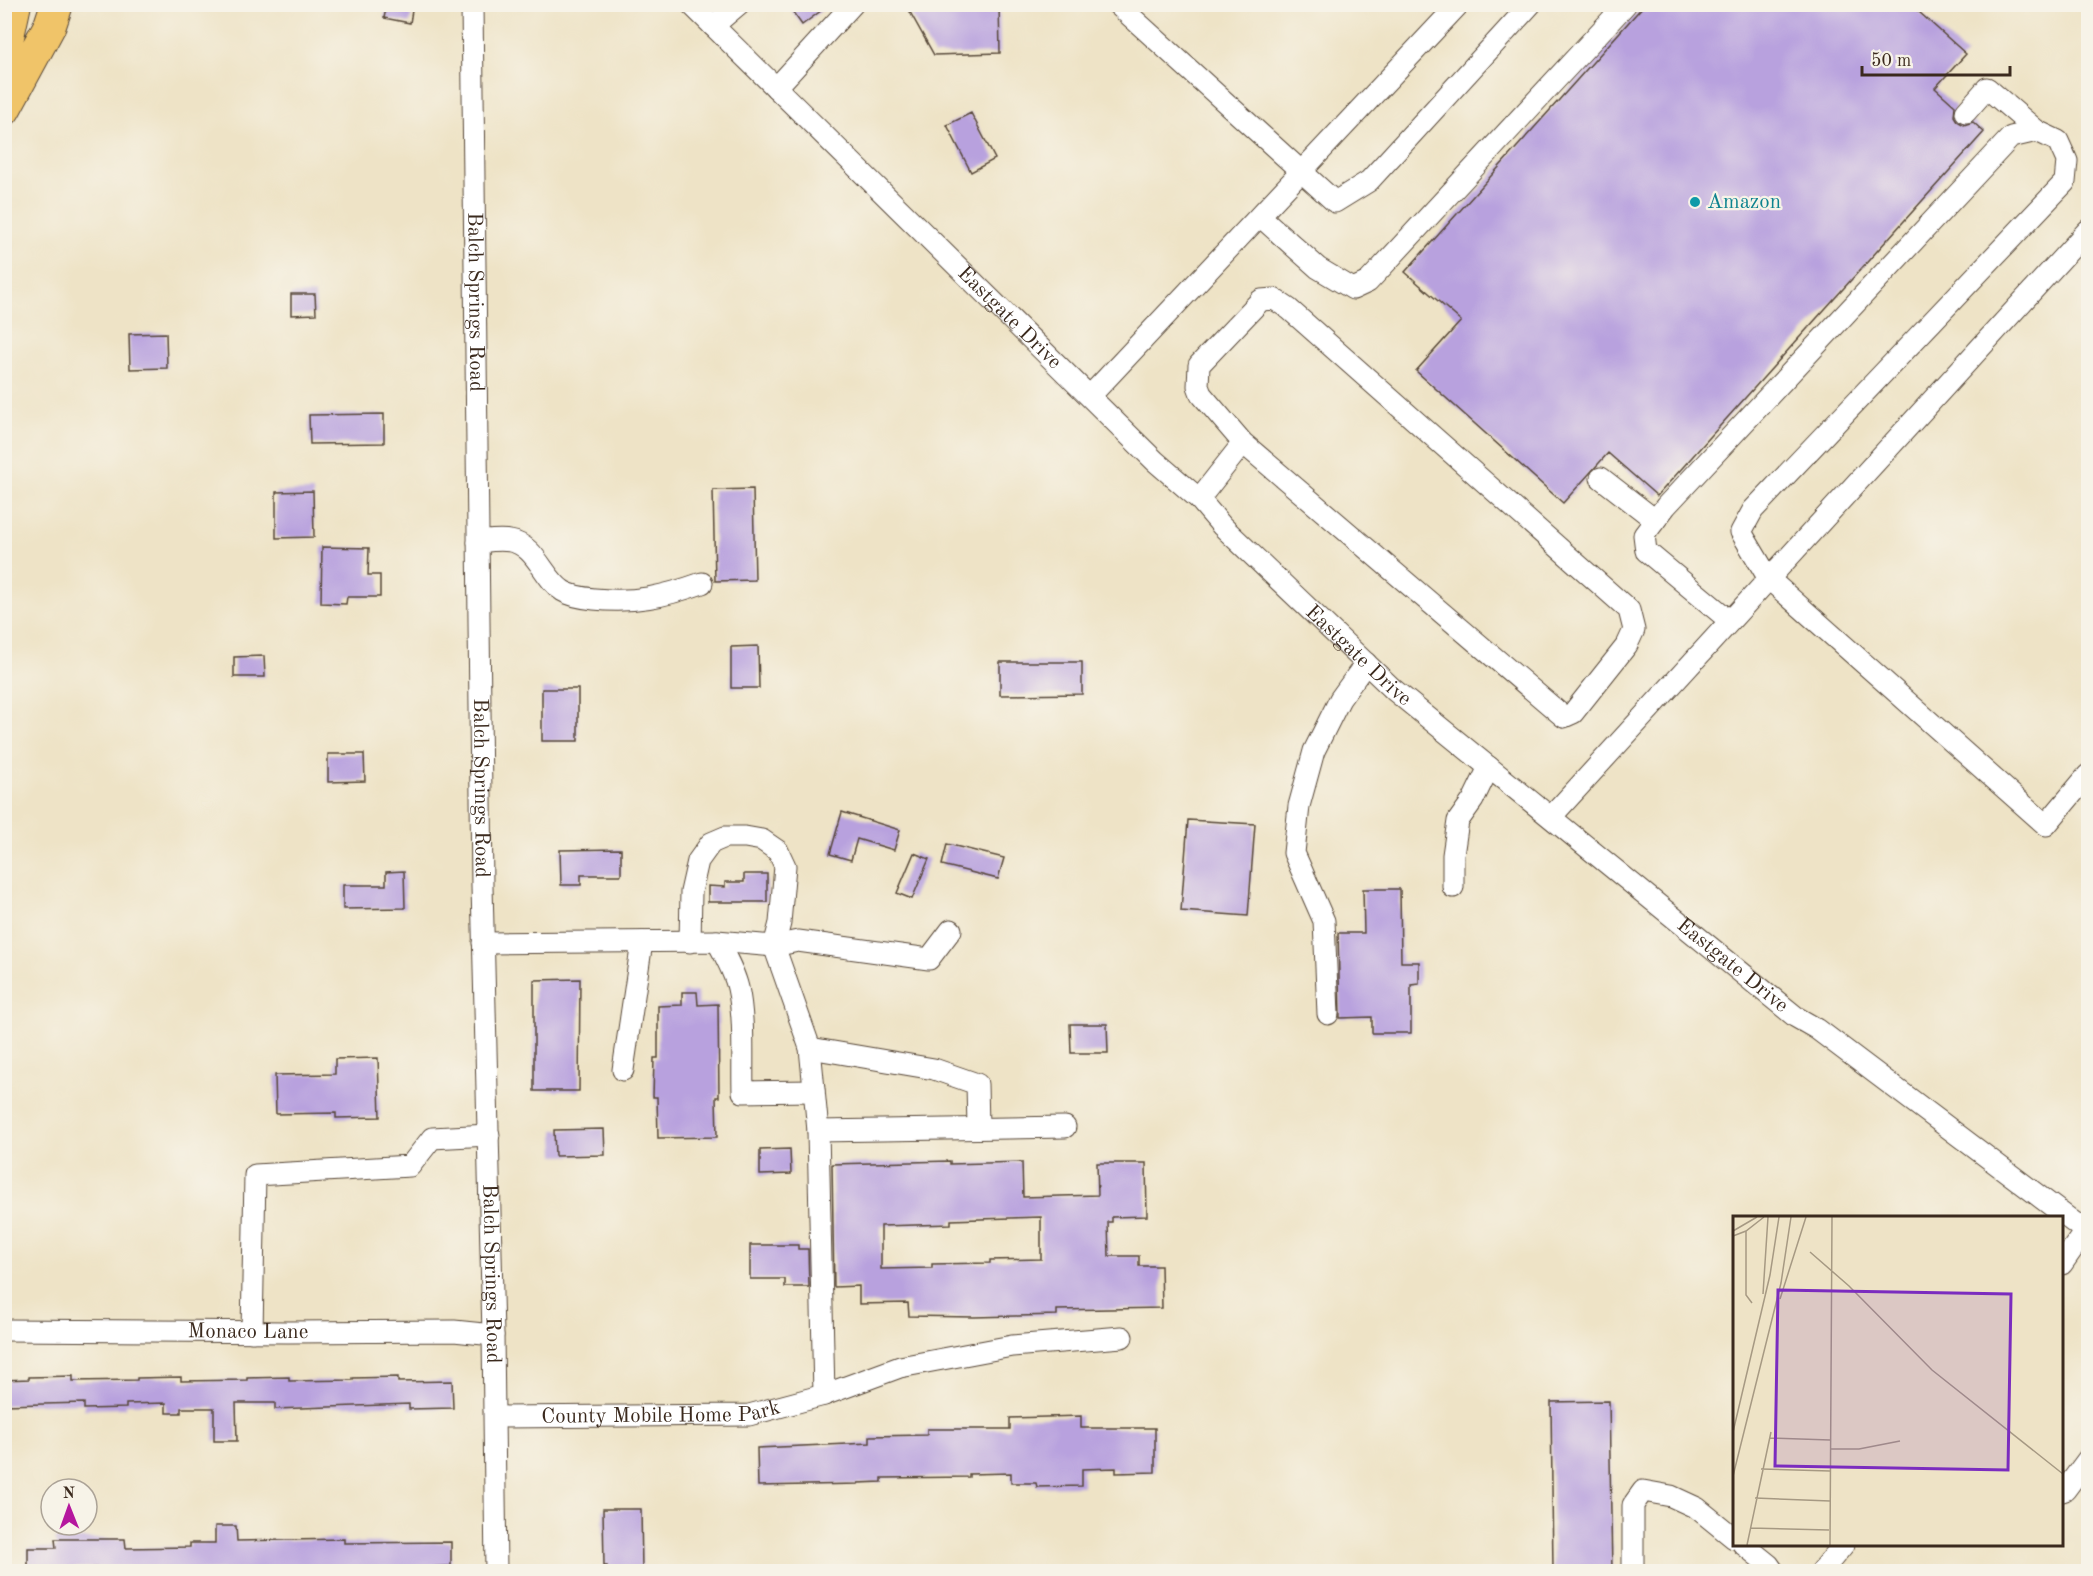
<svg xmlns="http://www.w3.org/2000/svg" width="2093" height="1576" font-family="'Old Standard TT',serif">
	<rect width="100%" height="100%" fill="#f7f3e8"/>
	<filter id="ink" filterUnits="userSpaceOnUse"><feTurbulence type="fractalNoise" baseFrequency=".0167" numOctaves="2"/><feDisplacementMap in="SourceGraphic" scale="12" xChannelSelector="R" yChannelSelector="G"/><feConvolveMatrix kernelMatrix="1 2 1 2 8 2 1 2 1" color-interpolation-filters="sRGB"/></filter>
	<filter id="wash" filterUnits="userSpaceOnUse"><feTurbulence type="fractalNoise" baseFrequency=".008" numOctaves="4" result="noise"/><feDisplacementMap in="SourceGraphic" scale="24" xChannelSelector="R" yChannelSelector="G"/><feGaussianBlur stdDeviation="1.35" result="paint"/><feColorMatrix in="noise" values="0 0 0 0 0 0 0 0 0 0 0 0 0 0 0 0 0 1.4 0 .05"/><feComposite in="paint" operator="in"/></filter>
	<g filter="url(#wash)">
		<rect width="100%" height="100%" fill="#eee3c6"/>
		<g id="blocks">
			<path fill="#b8a1de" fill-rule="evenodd" d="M387,4H413L410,23L384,18Z
				M787,4H830L802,25Z
				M924,4H999L1000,53L934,55L910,12Z
				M1645,4H1910L1966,54L1935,88L1955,106L1954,116L1957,121L1964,125L1973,122L1984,132L1657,496L1608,453L1563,503L1416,371L1461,321L1405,272Z
				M971,113L995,159L971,172L947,125Z
				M291,294H315L316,314L291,315Z
				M166,333L167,368L130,369L129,334Z
				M384,414V443L310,444L309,415Z
				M753,489L755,580L715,581L713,490Z
				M313,491L314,537L276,538V492Z
				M322,547L369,548L368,575H380V597H347L346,604L321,603Z
				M758,646L759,688H731V647Z
				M264,656L265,677H234V657Z
				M1000,662H1082V694L1000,695Z
				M542,689H578V741H542Z
				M328,754H364L365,781L328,782Z
				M842,812L900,830L894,850L857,839L851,860L830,854Z
				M1188,820L1255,824L1248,916L1181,911Z
				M947,844L1004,858L998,879L942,865Z
				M621,849V875H581V885H561L560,850Z
				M914,853L929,859L912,899L897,893Z
				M404,871L405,908L343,909V885H386V872Z
				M744,874H767V902H708V886L725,887V882H744Z
				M1363,889H1400L1401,962H1419V984L1411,985V1033H1372V1017L1340,1018L1338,933H1364Z
				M580,979L579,1091H534V980Z
				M682,992H697L698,1005L718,1004L719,1097H716L717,1137L658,1138L657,1097H653L654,1058H658V1006L682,1005Z
				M1070,1024H1107L1108,1053H1071Z
				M378,1058L380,1117L336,1118V1113L276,1114L275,1075L335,1074V1059Z
				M604,1129L605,1155L555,1156L554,1130Z
				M790,1149L791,1174L760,1175V1150Z
				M950,1161V1164L1022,1162L1023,1197L1098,1195L1097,1163H1146L1147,1216L1112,1217V1222H1108L1109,1256H1139V1266H1161L1162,1308L1057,1310V1315L974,1317L909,1316L908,1303L859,1304V1286L834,1287L832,1164ZM1041,1217V1259L990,1260V1263L932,1264V1268L881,1269V1226L951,1224V1220Z
				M750,1245H798V1249H808L809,1287H785V1279H750Z
				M73,1376V1381L137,1380V1378L181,1377V1381L247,1380V1378L289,1377V1381L353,1380V1378L398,1377V1382L452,1381L453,1408L409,1409V1404L275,1409V1403H236L237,1441H214V1408H181V1413H166V1403L126,1404V1408L84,1409V1403L4,1405V1380L29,1379V1377Z
				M1609,1401L1612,1572H1553L1551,1402Z
				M1081,1416V1428H1155V1472L1116,1473V1468L1082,1469V1486L1037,1487L1036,1483H1011V1473L969,1474V1477L882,1478V1482L858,1483V1484L758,1486L757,1448L870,1443V1436L927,1435V1429H1010V1418Z
				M603,1509H641L642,1572H608L607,1566H604Z
				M215,1526H236L237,1541L344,1539V1543L451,1542V1566L427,1567V1572H355V1567L290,1568V1572H249V1570L140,1572V1567L74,1568V1572H28V1548H56L55,1539H125L126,1548L190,1547V1543H215Z"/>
		</g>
	</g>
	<g filter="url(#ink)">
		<use href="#blocks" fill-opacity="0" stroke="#564637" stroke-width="1.5"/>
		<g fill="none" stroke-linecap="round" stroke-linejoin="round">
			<g stroke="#564637" stroke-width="23">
				<g id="minor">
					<path id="s1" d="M472,4L482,886L493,1335L496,1572"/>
					<path id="s2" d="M691,4L1155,461L1199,499L1222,526L1394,690L1796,1017L1817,1029L2088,1233"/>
					<path d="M1117,4L1335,202L1369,181L1531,4"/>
					<path d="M713,26L739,4"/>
					<path d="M776,88L853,4"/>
					<path d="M1966,112L1987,88L2037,131"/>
					<path d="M1260,216L1318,268L1353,289L1368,282L1626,4"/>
					<path d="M1090,396L1459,4"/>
					<path d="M1601,478L1655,520"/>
					<path d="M1199,499L1243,443L1201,394L1198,386L1199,365L1261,300L1274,299L1289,309L1629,610L1634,630L1627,645L1573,713L1564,717L1243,443"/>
					<path d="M478,542C488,541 500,539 510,541C536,545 543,578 563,591C571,596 584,598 594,599C634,603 663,597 702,583"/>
					<path d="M1730,621L1646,551L1644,535L1666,506L2011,137L2037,131L2058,141L2067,161L2065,182L1753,510L1741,532L1769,579L2046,825L2088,775"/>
					<path d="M1551,817L2088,230"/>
					<path d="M1453,887V855L1458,821L1473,800L1489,767"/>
					<path d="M717,941C725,956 734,971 738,988C745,1020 742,1059 743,1092L814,1091"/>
					<path d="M690,942L691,892L698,861L711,843L725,837H745L762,840L778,851L785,866L780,923L774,946L810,1048L818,1131L824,1395"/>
					<path d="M483,943L717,941L774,946L798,941L929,959L951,930"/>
					<path d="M1328,1014L1324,921L1294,853L1299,806L1314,751L1340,699L1366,663"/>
					<path d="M810,1048L934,1069L977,1084L978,1127"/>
					<path d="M623,1070L642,942"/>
					<path d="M818,1131L1065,1127"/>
					<path d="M2062,1264L2085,1231"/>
					<path id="s3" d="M4,1330L288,1332L454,1331L493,1335"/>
					<path d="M252,1332L255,1175L410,1166L432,1138L489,1135"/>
					<path id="s4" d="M495,1417L749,1415L824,1395L900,1367L1012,1346L1122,1337"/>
					<path d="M2062,1491L2065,1490L2088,1459"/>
					<path d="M1743,1544L1769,1565L1774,1572"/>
					<path d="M1633,1572V1505L1643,1491L1671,1496L1697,1508L1734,1538"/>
					<path d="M1821,1572L1844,1544"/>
				</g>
			</g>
			<g stroke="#564637" stroke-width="34">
				<path id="highway" d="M4,55L15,4
					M4,110L50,25L57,4"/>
			</g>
			<use href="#minor" stroke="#fff" stroke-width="21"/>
			<use href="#highway" stroke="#f0c469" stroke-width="32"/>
		</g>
	</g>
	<circle fill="#0f9aa8" stroke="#f7f3e8" stroke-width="2" cx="1695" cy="202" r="6"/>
	<g text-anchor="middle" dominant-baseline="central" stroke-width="4.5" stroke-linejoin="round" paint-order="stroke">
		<g font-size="21" fill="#0d838f" stroke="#f7f3e8" text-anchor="start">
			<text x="1707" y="202">Amazon</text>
		</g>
		<g font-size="21" fill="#3b2a1e" stroke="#f7f3e8">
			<text stroke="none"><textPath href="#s1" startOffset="298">Balch Springs Road</textPath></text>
			<text stroke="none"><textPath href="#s2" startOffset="447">Eastgate Drive</textPath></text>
			<text stroke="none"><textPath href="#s2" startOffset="933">Eastgate Drive</textPath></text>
			<text stroke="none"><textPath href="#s1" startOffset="784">Balch Springs Road</textPath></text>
			<text stroke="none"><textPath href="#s2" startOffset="1419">Eastgate Drive</textPath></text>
			<text stroke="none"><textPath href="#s1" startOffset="1270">Balch Springs Road</textPath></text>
			<text stroke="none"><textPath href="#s3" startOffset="244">Monaco Lane</textPath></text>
			<text stroke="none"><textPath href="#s4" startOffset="166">County Mobile Home Park</textPath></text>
		</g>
	</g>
	<g transform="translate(1733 1216)">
		<rect width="330" height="330" fill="#eee3c6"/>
		<path fill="none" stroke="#a69983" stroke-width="1.5" d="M0,15L24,1M13,15V79L19,87M0,20L13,15L31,1M77,36L116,70L199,154L330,258M30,78L35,1M47,83L73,1M0,216L37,59L46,1M37,222L97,224M98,233H126L167,225M28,253L97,255M0,260L48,67L58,1M22,282L97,285M17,312L96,314M14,329L38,216M97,329L99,1"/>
		<path fill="#7b2cbf" fill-opacity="0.15" stroke="#7b2cbf" stroke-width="3" d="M45,74L278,78L275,254L42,250Z"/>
		<rect width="330" height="330" fill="none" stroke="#3b2a1e" stroke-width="3"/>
	</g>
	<rect width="2093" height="1576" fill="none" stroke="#f7f3e8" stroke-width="24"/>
	<g transform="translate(69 1507) rotate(359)"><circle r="28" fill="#f7f3e8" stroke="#aca397" stroke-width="1.5"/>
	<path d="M0-4.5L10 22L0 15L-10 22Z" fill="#b5179e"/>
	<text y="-9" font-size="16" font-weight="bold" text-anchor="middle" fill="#3b2a1e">N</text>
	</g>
	<path d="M1862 66v9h148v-9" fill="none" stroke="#3b2a1e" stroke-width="3"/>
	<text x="1871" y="66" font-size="18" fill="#3b2a1e" stroke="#f7f3e8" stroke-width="4.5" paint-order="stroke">50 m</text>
</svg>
